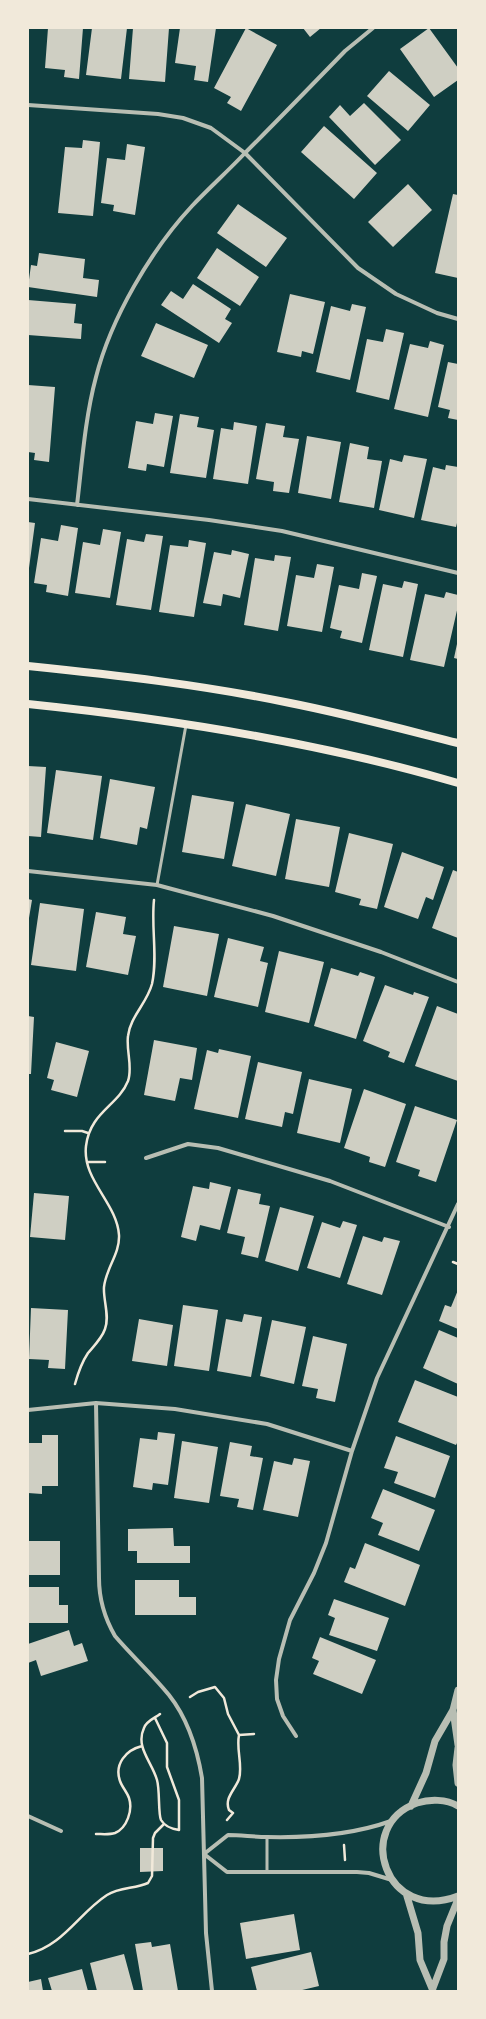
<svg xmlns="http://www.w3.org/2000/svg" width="486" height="2019" font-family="Lato,sans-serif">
	<rect width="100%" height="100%" fill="#0f3d3e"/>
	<path fill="#cfcfc3" d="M48,28H83L79,79L64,77L65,70L45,68Z
		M92,28H127L121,79L86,75Z
		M133,28H169L165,82L129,79Z
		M180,28H216L208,82L194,80L196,66L175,63Z
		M246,28L277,45L241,111L227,103L231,97L214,88Z
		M303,28H321L310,37Z
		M429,28L458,68V80L434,97L400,49Z
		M389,71L430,105L408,131L367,96Z
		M364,103L401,140L375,165L329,117L340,105L350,116Z
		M324,126L377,173L354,199L301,152Z
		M83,140L100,142L93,216L58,213L65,147L82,148Z
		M127,144L145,147L135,215L113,211L114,205L101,203L107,158L125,160Z
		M408,184L432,210L393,247L368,222Z
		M453,194L458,195V278L435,273Z
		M238,204L287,238L266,267L217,233Z
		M217,248L259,277L240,306L197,278Z
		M39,253L85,259L83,278L99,280L97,297L28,287L31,265L37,266Z
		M193,284L231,309L225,319L232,323L219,343L161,305L171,291L183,299Z
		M290,294L325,302L313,354L302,351L301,357L277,352Z
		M28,300L76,304L74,323L82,324L81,339L28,335Z
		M352,304L366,307L350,380L316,372L331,306L350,311Z
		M156,323L208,345L194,378L141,356Z
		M386,329L404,333L389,400L356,392L367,339L383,342Z
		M430,341L444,345L428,417L394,409L410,344L428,348Z
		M448,362L458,364V420L448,418L450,410L438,407Z
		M28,385L55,387L49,462L34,460L35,453L28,452Z
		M155,413L173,416L164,467L147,464L146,471L128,468L136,421L153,424Z
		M180,414L199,417L197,427L214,430L206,478L170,473Z
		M234,422L257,426L248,484L213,479L221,428L233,430Z
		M266,423L285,426L283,437L299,439L289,493L273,491L274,482L256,479Z
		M307,436L341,442L331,499L298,493Z
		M350,443L369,447L367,459L382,461L374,508L339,502Z
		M404,455L427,459L414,518L379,510L390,459L402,462Z
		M446,465L458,467V519L456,527L421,520L433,467L445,470Z
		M28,522L35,523L29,568H28Z
		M61,525L78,528L68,596L46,592L47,585L34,583L41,538L58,541Z
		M103,529L121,532L110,598L75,593L83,542L100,545Z
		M146,534L163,536L151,610L116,605L127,539L144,542Z
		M189,540L206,543L194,617L159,612L170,545L188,547Z
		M232,550L249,554L240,598L223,594L221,606L203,603L214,552L231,555Z
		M275,555L291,557L278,631L244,625L255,558L274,561Z
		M317,564L334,567L322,632L287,626L296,575L314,578Z
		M362,573L377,576L362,643L340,638L342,631L330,628L339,585L359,589Z
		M404,581L418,584L403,657L369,650L383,584L402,588Z
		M446,592L458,595V606L444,667L410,660L425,594L444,598Z
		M457,644H458V659L454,658Z
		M28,766L46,767L41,837L28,836Z
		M56,770L102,776L93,840L47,833Z
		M110,779L155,787L147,829L140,827L137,845L100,838Z
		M192,795L234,802L224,859L182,852Z
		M246,804L290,814L276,876L232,866Z
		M296,819L340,827L329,887L285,879Z
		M349,833L393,844L377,909L359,905L361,899L335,892Z
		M402,852L444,867L433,900L426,897L418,919L384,907Z
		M453,870L458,872V938L432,928Z
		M28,899L32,900L29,918H28Z
		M40,903L84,909L76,971L31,965Z
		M96,912L126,917L123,934L136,936L128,975L86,967Z
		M174,926L219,934L207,996L163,987Z
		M228,938L264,947L260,961L268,963L258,1007L214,997Z
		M279,951L324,962L309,1023L265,1012Z
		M331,968L358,976L360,972L375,977L356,1039L314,1026Z
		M385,985L413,995L414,992L429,997L404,1063L388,1057L390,1052L363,1041Z
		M437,1006L458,1014V1081L415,1066Z
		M28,1016L34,1017L31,1074H28Z
		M154,1040L197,1048L192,1080L180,1078L175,1101L144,1095Z
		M56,1042L89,1051L77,1097L51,1090L54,1080L47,1078Z
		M219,1049L251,1056L238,1118L194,1109L207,1050L218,1053Z
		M258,1062L302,1072L293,1114L285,1112L282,1127L245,1119Z
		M309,1079L352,1089L340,1143L297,1133Z
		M364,1089L406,1104L385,1167L369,1162L370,1157L344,1148Z
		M415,1106L457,1120L436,1182L418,1176L420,1170L396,1162Z
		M210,1182L231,1187L220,1230L200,1225L196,1241L181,1237L193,1186L209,1189Z
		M238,1189L261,1194L259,1204L270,1206L258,1258L241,1254L245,1237L227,1233Z
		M34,1193L69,1196L65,1240L30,1237Z
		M280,1207L314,1216L298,1271L265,1261Z
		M343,1221L357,1225L340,1278L307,1268L322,1222L340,1228Z
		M363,1236L382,1242L384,1237L400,1241L382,1295L347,1284Z
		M458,1290V1329L439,1321L445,1305L451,1307Z
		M183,1305L218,1310L209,1371L174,1366Z
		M31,1308L68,1310L65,1369L48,1368L49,1360L29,1359Z
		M244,1314L262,1317L251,1377L217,1371L226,1319L242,1322Z
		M139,1319L173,1325L167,1366L132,1361Z
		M272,1320L306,1327L294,1384L260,1376Z
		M439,1330L458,1338V1384L423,1368Z
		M313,1336L347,1344L335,1402L316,1398L318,1389L302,1386Z
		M415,1380L458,1397V1441L456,1445L398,1422Z
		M158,1432L175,1434L168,1485L153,1483L152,1490L133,1487L140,1438L157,1440Z
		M42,1435H58V1486H42V1494L28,1493V1443H42Z
		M396,1436L450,1456L435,1498L394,1483L398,1472L384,1468Z
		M182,1441L218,1447L209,1503L174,1498Z
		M230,1442L252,1446L250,1456L263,1458L253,1510L237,1507L239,1499L220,1496Z
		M294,1458L310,1461L298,1517L263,1510L274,1461L292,1465Z
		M383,1489L435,1510L419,1551L378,1535L383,1523L371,1518Z
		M173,1528L174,1546H190V1563H137V1551H128V1529Z
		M28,1541H60V1575H28Z
		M365,1543L420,1565L405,1606L344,1582L350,1567L355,1569Z
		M135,1580H179V1597H196V1615H135Z
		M28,1587H59V1605H68V1623H28Z
		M334,1599L389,1618L377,1651L329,1635L335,1618L328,1615Z
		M69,1630L74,1646L82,1643L88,1661L41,1676L36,1660L28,1663V1644Z
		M320,1637L376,1660L362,1694L313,1674L319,1661L312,1658Z
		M140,1848H163V1871L140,1872Z
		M294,1914L300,1950L246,1959L240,1923Z
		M151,1942L152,1947L170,1944L178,1991H143L135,1944Z
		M311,1952L319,1986L298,1991H257L251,1967Z
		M124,1954L134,1991H97L90,1963Z
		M82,1969L88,1991H52L48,1978Z
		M41,1979L43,1991H28V1982Z"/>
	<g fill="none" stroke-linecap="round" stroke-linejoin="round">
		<path stroke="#f1e9da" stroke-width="2.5" d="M65,1131H82L88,1133
			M87,1162H105
			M453,1262L458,1264
			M75,1384C78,1373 82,1362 88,1353C94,1346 102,1338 105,1329C110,1316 103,1300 104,1287C106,1268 120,1254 119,1235C117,1203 82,1180 86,1146C90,1112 118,1106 128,1081C133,1067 126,1051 128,1036C130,1017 147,1003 152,984C158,957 151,928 154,900
			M190,1697L198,1692L215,1687L224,1698L228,1714L239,1735
			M155,1718L167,1743V1767L179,1800V1830C172,1829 165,1827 161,1820C158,1814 160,1790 157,1780C152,1762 135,1747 144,1728C146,1721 155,1718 160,1714
			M227,1820L233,1813L229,1810C224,1798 235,1790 239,1779C243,1765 236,1750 239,1735L254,1734
			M96,1834C102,1834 109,1835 115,1833C127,1828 133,1810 129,1798C127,1792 122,1787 120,1781C114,1764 126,1750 142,1746
			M344,1845L345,1860
			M28,1954C63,1946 79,1913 107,1895C120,1887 135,1889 148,1883L152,1876L153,1838L155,1833L164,1824"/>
		<path stroke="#b8beb3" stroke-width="3" d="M157,885L186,725
			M267,1837V1872"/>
		<path stroke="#b8beb3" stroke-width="4" d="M28,105L158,114L183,118L211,128L245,153L358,268L396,294L437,313L458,319
			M28,499L209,520L282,531L458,573
			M77,505C82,463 85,418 96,377C111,318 151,250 192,206C209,188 228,171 245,153C279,119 312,85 345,51L373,28
			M28,871L157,885L273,916L381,952L458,982
			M146,1158L188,1144L218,1148L330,1181L449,1227
			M96,1403L99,1578C99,1600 104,1617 115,1636C132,1656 152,1674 169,1695C188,1719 197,1748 202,1778L206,1933L212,1991
			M28,1410L96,1403L175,1409L267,1424L352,1451
			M296,1736L283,1716L277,1699L276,1680L279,1659L290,1620L314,1573L326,1543L352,1451L377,1378L458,1204
			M28,1816L61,1831
			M204,1854L228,1835C241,1835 254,1837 267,1837C309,1838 352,1835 391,1821
			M204,1854L227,1872H357L369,1873L392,1880"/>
		<path stroke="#b8beb3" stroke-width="7" d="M453,1710L458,1745
			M458,1748L456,1765L458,1783
			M411,1806L426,1773L435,1741L453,1710L458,1690
			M458,1806C446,1799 430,1799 417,1803C353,1826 386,1924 458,1896
			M406,1893L418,1933L420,1960L433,1991
			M433,1988L444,1959V1942L447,1926L458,1899"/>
		<path stroke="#f1e9da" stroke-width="8" d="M28,666C116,675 203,685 290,703C346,714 402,729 458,743
			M28,704C173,719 318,742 458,783"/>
	</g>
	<rect width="486" height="2019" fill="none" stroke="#f1e9da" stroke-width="58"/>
</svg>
